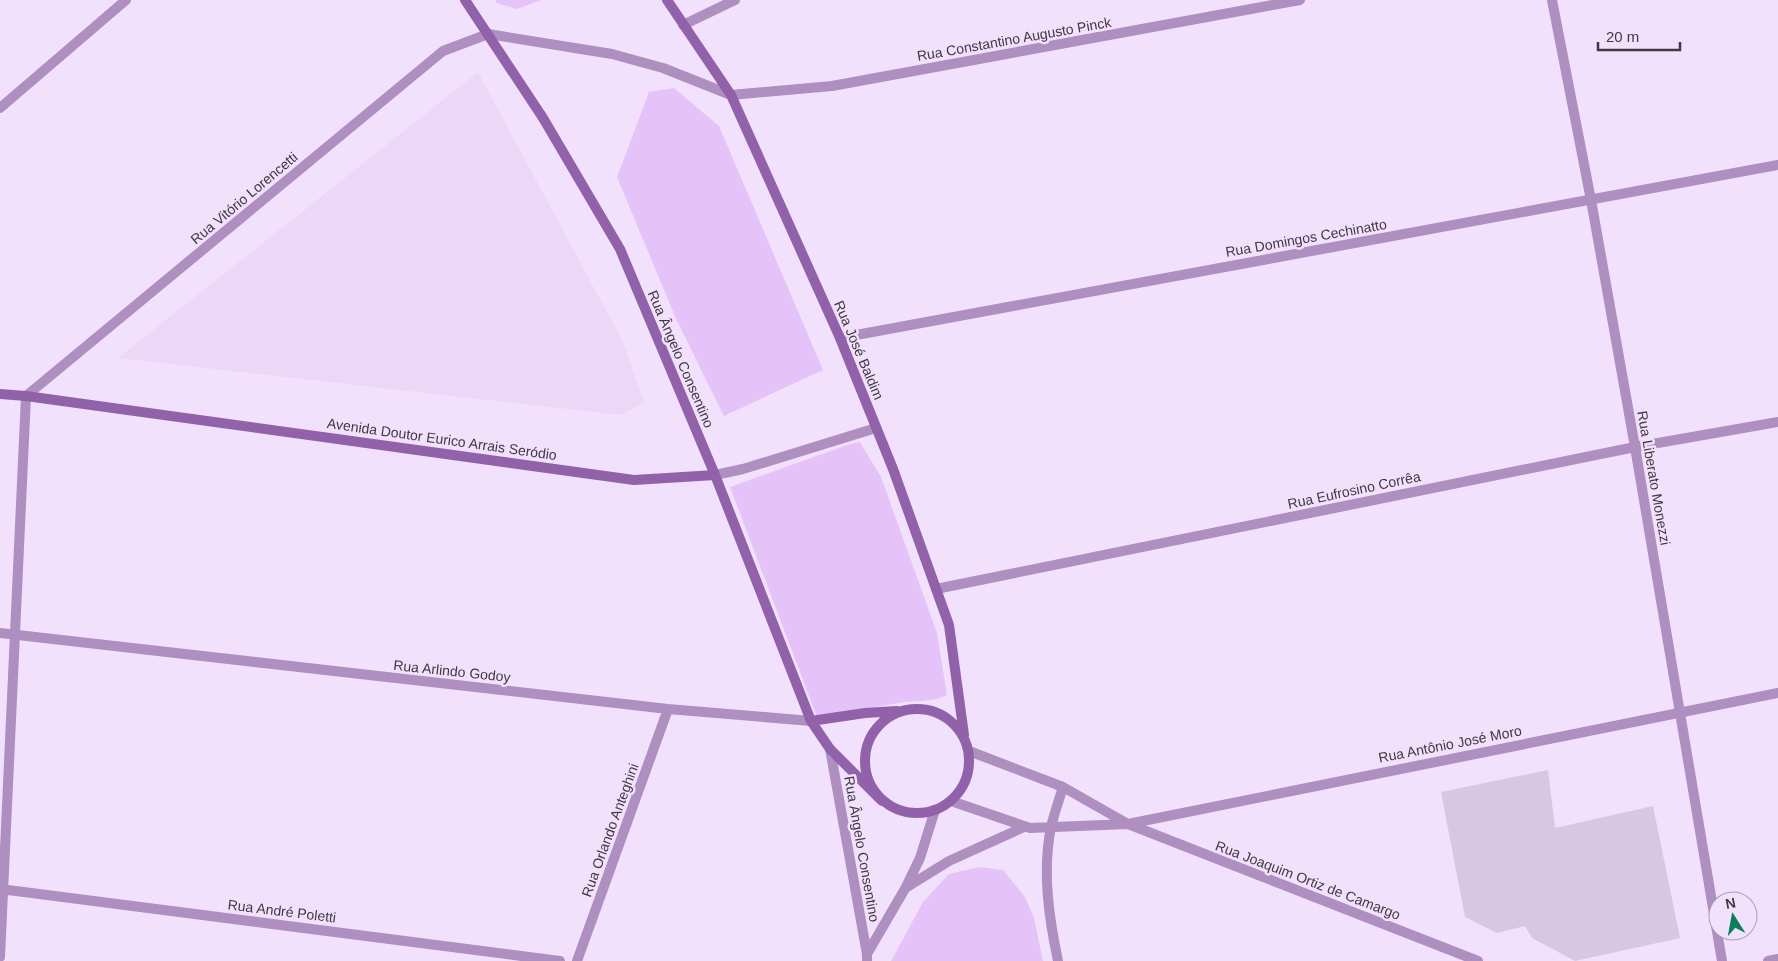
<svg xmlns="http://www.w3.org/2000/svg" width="1778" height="961" font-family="Helvetica,sans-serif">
	<rect width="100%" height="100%" fill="#f2e1fc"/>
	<path fill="#edd7f9" d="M478,72L623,342L644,403L620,415L118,358Z"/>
	<path fill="#e5c3f8" d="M495,0H541L517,9L497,3Z
		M674,88L719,126L823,370L724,416L677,321L617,177L649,92Z
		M860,442L881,477L937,633L947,695C931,703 915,700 898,703C871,708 844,713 817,717L730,487L850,444Z
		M979,867L1003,870L1025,897L1034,918L1043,961H891L923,902L949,874Z"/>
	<path fill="#d8c7e2" d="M1548,770L1555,828L1653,806L1680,938L1575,961L1532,938L1525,926L1497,933L1465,917L1441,792Z"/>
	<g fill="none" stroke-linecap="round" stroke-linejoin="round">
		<path stroke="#ae8fbf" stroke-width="10" d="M1552,0L1591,200L1635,447L1722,961
			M683,25L735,0
			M0,108L126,0
			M840,338L1778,165
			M715,475L743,469L876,428
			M936,589L1635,447L1778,422
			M0,633L668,709L811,721
			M830,749L867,954V961
			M969,751L1063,787L1128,824L1478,961
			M951,801L1030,828L1128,824L1778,693
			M907,887L949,861L1024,827
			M0,889L560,961
			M867,954L906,887L920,858L935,810
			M0,957L26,396L443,51L488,34L612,54L663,68L731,95L832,86L1300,0
			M577,961L668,709
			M1058,961C1049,918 1042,872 1051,827C1054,814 1059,800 1063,787
			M1768,961L1778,959"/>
		<path stroke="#9162a9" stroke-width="10" d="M465,0L543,118L620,249L715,475L811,721L830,749L882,801
			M667,0L731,95L840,338L893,469L949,625L964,735
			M0,394L26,396L634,480L715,475
			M865 761a52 52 0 1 1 104 0a52 52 0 1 1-104 0Z
			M811,721L865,713L897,711"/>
	</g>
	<g text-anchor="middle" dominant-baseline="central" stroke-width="5" stroke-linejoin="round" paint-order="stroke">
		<g font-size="14" fill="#403944" stroke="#f2e1fc">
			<text transform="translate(1014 39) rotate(-10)">Rua Constantino Augusto Pinck</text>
			<text transform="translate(244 198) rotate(-40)">Rua Vitório Lorencetti</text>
			<text transform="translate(1306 238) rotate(-10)">Rua Domingos Cechinatto</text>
			<text transform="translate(859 350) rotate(67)">Rua José Baldim</text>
			<text transform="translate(681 359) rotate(67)">Rua Ângelo Consentino</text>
			<text transform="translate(442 439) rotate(8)">Avenida Doutor Eurico Arrais Seródio</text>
			<text transform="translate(1654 478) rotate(80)">Rua Liberato Monezzi</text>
			<text transform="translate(1354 490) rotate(-12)">Rua Eufrosino Corrêa</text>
			<text transform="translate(452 671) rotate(6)">Rua Arlindo Godoy</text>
			<text transform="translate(1450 744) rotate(-11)">Rua Antônio José Moro</text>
			<text transform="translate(610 830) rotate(-70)">Rua Orlando Anteghini</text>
			<text transform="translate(862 849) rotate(80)">Rua Ângelo Consentino</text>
			<text transform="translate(1308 880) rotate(21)">Rua Joaquim Ortiz de Camargo</text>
			<text transform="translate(282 911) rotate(7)">Rua André Poletti</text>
		</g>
	</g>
	<g transform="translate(1733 916) rotate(349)"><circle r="24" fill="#f2e1fc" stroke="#ab9eb2"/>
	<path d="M0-4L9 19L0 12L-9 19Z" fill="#0b7f5c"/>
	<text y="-8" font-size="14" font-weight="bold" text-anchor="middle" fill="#403944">N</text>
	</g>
	<path d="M1598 42v8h82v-8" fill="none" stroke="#403944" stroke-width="2.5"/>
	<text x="1606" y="42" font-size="15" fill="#403944" stroke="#f2e1fc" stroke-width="4" paint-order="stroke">20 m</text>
</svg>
